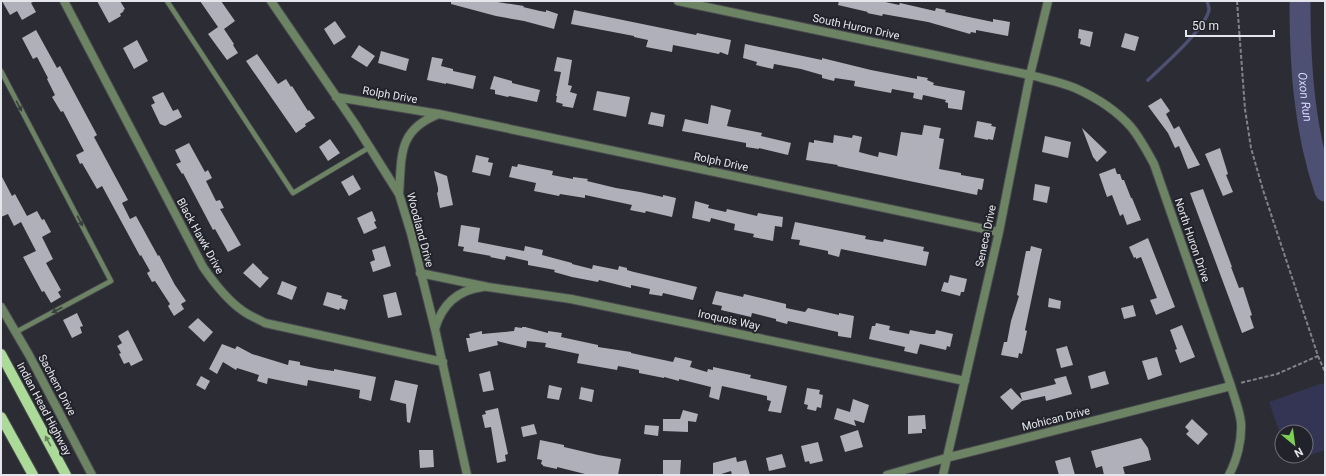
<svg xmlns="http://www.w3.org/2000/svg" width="1326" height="476" font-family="Roboto,sans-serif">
	<rect width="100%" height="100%" fill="#2c2d34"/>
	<path fill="#343554" d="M1323,383L1325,389V450L1290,462L1288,456H1306V432H1282V439L1269,402Z"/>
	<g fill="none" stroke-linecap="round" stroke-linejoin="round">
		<path stroke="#4d4f73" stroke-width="3.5" d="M1148,80C1163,66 1205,29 1209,10C1209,7 1208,4 1207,1"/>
		<path stroke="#4d4f73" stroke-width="21" id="s1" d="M1300,1C1300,66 1304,129 1325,191"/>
	</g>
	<path fill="#afb0b9" d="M2,1H35L31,3L36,12L22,20L17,11L10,15Z
		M97,1H120L125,9L123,10L124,11L120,14L121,16L109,23Z
		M200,1H221L235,21L224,29L234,44L233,45L238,53L227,60L208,34L218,27Z
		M451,1H491L524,6L523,7L540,11L546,12V10L558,14L554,29L524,21L496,16L451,4Z
		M839,1H881L899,5L900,3L935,11L936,8L946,10L945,12L993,22V19L1010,22L1008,36L976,30V33L971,32L970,34L928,22L883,14L882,16L867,13L868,12L838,5Z
		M574,10L696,35L697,33L731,40L728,55L720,52L719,54L673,45L672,52L646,47L648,40L634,37V36L571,24Z
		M335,21L346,37L334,45L324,29Z
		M1079,29L1093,32L1090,47L1080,44L1081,39L1078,38Z
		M36,30L57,68L60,66L97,135L94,137L128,200L122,203L130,219L136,216L158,256L159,255L175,285L186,301L181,304L184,309L174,316L168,306L170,304L155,281L152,282L147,273L150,271L141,255L140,256L102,186L97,189L82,163L80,164L76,155L84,151L63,111L61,112L52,97L55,95L47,79L48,78L37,57L33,59L22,38Z
		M1125,33L1139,37L1135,51L1121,47Z
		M137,40L148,61L134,69L123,48Z
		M745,44L822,60V58L871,70L917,79V76L928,78L927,80L934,83L933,85L965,91L962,110L948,108V103L945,102L946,100L923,95L922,100L913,98L914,93L892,89L891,93L854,86L855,81L835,78L834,81L822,78V75L801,69L774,64L773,69L756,65L757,62L743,58Z
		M359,45L375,56L367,67L351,57Z
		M381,51L409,59L406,71L378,63Z
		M257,54L278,84L286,79L291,87L292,86L308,111L309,110L315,118L305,124L306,126L296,133L246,61Z
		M432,57L443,59L441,66L453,69V71L476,76L473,89L446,83V84L427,80Z
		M557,57L572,60L568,85L572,86L570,92L577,94L573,108L562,106L563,104L556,102L557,96H556L561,72L554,71Z
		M494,76L512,81V83L540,90L537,102L509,96L508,97L495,94V90L490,89Z
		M597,91L630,97L626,117L593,110Z
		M163,92L173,111L178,109L182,117L165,126L160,124L151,105L155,103L152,97Z
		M1161,98L1170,111L1166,114L1174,129L1179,126L1200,165L1188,169L1179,146L1175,148L1168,133L1148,106Z
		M711,105L731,110L727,126L762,133L761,136L791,143L788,155L759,148V149L746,147V143L682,131L685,119L708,124Z
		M651,112L665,115L663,127L648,124Z
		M977,121L992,124L991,126L996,127L993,140L988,139V140L974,137Z
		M924,125L941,128L939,138L944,139L939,169L961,173V175L984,179L982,190L978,189L977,195L837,166L838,165L806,160L809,142L814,143V140L833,143L834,135L852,138L853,135L862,137L859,152L878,157L879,152L897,156L901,132L922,135Z
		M1082,128L1107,152L1097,162L1093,157Z
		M1045,136L1071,142L1068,158L1042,152Z
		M330,139L340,153L328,161L319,147Z
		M189,143L205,172L208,170L212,178L206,181L216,201L220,200L224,208L220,209L241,245L228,252L215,229L213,230L183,173L182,174L176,164L181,162L175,150Z
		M1220,148L1228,174L1226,175L1233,192L1223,196L1205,154Z
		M476,155L489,158L488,162L493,163L490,176L472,172Z
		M518,164L553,171L552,175L573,179V177L588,179L587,181L616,188L640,192L663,197V195L676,198L672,217L646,211L645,213L630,210L632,205L585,195V198L560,194L559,196L534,191L536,183L509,177L512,166L517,167Z
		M1115,168L1117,174H1120L1122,180H1124L1131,198H1132L1141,220L1127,225L1123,214L1120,216L1112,195L1107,197L1099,174Z
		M434,171L447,176L453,205L440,208L437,193L438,192V188Z
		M1,175L12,196L15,194L27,216L37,211L42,220L44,219L51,232L42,237L53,259L46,263L61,290L58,292L61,297L51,303L44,291L42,292L23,257L36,251L21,222L14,226L8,214L1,217Z
		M353,175L361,189L349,196L341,182Z
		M1035,184L1050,187L1047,203L1033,200Z
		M1203,189L1232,267H1231L1239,288L1243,287L1252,315L1250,316L1254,328L1242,333L1190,193Z
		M695,201L709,205L708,208L726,212L727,209L757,216L758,213L783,217L782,227L775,226L773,241L753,237L754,234L734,230L735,224L711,218L710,222L692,218Z
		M372,211L376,221L374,222L377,228L364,234L357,218Z
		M795,222L866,236L865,239L883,242L884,239L924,247L923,251L929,252L926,266L841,249L839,257L828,254V251L799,245L800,240L791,239Z
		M461,225L480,228L478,242L524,251L525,246L543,250L542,255L572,263V264L592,269L593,265L618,270L619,266L627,268V270L634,272L697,287L693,300L663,293L662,296L649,294L650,289L631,285V288L599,280L598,282L572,277L554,272L555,270L528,265V261L506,256L505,260L490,257L491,256L463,251L464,247L458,246Z
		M1148,238L1175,307L1156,315L1150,300L1157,298L1141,257L1136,259V257L1134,258L1129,247Z
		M385,246L391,266L373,272L370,262L375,260L372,250Z
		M1031,246L1042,249L1025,330L1027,331L1022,354L1019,353L1018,358L1001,355L1004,342H1007L1011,321L1019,296L1017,295L1026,251H1030Z
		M253,263L262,272V273L269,278L260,288L243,273Z
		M950,275L967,279L964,292H961L960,296L941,291L944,282L948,283Z
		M282,281L297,287L292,300L277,294Z
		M716,291L743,297L744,294L761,298L786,304V308L805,312L808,308L839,315V313L854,316L851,338L838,336V332L788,321L787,324L776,321V319L752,313L751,317L721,310L722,306L712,304Z
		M327,292L342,296L341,298L348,300L345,310L340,308L339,310L323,305Z
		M396,292L402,315L388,318L383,295Z
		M1049,298L1061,301L1060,309L1048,307Z
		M1133,305L1136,316L1124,319L1121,308Z
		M77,313L83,326L80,327L82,333L72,338L63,320Z
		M198,318L213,332L204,342L188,327Z
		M876,323L890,326L889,330L909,334L910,330L930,334H935L936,330L953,334L950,347L947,346L946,350L920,344L917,354L904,351L905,347L869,339L872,326H875Z
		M1182,325L1195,357L1180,363L1175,350L1177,349L1170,330Z
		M515,327L522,328V327H525L548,333V331L562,333L561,337L598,345V347L631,352V353L673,362L675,357L692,361L690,367L707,372L708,369L713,370V367L751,375L750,378L787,386L781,413L768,411L771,401L767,400V396L722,386L719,400L709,397L711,387L679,379V381L664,377V378L639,373V370L618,366L617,370L577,363L579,354L545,347L546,343L527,341L526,348L497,341L498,345L469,352L466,338H470L469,334L482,331V334L514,331Z
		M128,330L143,360L131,366L129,362L124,364L119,354L121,353L117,346L122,343L118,336Z
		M222,344L235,349L237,346L252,354L288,365L289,360L300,362V365L319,369L334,371V369L376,377L371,401L359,398L360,390L308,380L307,386L268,378L267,384L257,381L259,375L237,368L236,370L223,362L217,374L209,369Z
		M1067,346L1073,365L1061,368L1056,349Z
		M1157,357L1162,375L1148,380L1142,361Z
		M490,371L494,390L483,392L479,374Z
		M1105,371L1109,384L1091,389L1088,376Z
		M201,376L210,381L205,390L196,385Z
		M1066,376L1072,394L1046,401L1045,396L1022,401L1012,410L1000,397L1011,388L1022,400L1020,393L1056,384L1054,379Z
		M395,380L418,385L410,423L407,422L406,404L390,400Z
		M549,385L562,388L559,400L547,398Z
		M581,387L594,390L592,402L579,399Z
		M807,388L820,390L819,394L823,395L821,408L817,407L816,411L807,409L808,405L804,404Z
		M853,399L869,405L864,423L854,420L856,426L834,419L837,408L850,412Z
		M498,408L508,454L505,455L506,461L497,463L491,427L485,428L482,415L486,414L485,411Z
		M683,410L698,414L696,422L688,421V432L663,431V419H680Z
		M925,415L926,429H922V433L908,434V416Z
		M1192,419L1208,434L1198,445L1186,434L1189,431L1185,427Z
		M534,424L537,434L523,437L521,427Z
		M645,425L659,426L658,436L644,434Z
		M858,430L863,447L845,452L840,436Z
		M1141,438L1148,448L1151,460L1123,467L1125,475H1104L1102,466L1096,468L1091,451Z
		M540,440L564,445V447L598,455L621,459L618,475H589L557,467V469L543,466V465L541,464L542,460L537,459Z
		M818,442L823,461L810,464L809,461L805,462L801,446Z
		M419,450H433L434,467L420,468Z
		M782,454L786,467L769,471L766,458Z
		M736,457L737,462L746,460L750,475H732L731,471L718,475H713V463Z
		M1070,457L1075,475H1059L1055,461Z
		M663,460H681L680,475H663Z"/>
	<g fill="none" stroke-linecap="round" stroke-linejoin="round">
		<g stroke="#4a4b51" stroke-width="6">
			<path id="service" d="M167,1L293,193L370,147
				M1,71L111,281L16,332"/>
		</g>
		<g stroke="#4a4b51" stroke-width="10">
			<path id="minor" d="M64,1L203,267C214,283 227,300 243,311C250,316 258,319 265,323L443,362
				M271,1L355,124L399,194L411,233L435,329L467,475
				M678,1L1030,75C1045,79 1061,82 1075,88C1095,97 1117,111 1131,127C1140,138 1147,151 1154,164L1231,386C1234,397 1240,411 1241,423C1242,440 1237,460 1229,475
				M336,97L439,114L999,232
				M399,194C402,156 397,130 439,114
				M420,273L488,287L571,299L965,381
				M1,307L29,355L92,475
				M435,329C442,304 458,290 483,287
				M887,475L946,458L1231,386
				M943,475L999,232L1030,75L1048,1"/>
		</g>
		<g stroke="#4a4b51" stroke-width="12">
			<path id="primary" d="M1,354L66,475
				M1,417L33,475"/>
		</g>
		<path stroke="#828389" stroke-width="2" stroke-dasharray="4 2" stroke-linecap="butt" d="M1237,1L1245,109L1251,148L1263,190L1318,356L1277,374L1240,383
			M1318,356L1325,372"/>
		<use href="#service" stroke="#6d8464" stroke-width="4.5"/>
		<use href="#minor" stroke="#6d8464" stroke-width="8"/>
		<use href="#primary" stroke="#acdb99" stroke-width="10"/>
	</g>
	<defs><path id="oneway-solid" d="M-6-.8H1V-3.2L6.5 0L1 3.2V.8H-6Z"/></defs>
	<g fill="#38403b">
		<use href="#oneway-solid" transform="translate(19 106) rotate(62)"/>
		<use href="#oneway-solid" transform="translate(80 221) rotate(62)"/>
		<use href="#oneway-solid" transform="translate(57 310) rotate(152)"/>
	</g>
	<use fill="#677f62" href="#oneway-solid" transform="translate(48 441) rotate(-119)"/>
	<g text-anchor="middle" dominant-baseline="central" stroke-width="4" stroke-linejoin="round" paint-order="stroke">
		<g font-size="11" fill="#e5e6eb" stroke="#22232a">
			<text transform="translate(856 27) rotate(12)">South Huron Drive</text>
			<text transform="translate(390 95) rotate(10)">Rolph Drive</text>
			<text transform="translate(721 162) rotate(12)">Rolph Drive</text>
			<text transform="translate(420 230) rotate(75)">Woodland Drive</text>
			<text transform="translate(200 236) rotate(61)">Black Hawk Drive</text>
			<text transform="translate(986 236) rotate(-78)">Seneca Drive</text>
			<text transform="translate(1192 240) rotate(71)">North Huron Drive</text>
			<text transform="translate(729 320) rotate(12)">Iroquois Way</text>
			<text transform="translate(57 385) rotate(62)">Sachem Drive</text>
			<text transform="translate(44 409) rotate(62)">Indian Head Highway</text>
			<text transform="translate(1056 419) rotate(-14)">Mohican Drive</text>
		</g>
		<g font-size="12" font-style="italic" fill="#d3d6fd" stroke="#22232a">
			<text stroke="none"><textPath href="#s1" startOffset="96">Oxon Run</textPath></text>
		</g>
	</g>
	<rect width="1326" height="476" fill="none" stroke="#e5e6eb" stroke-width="4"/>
	<g transform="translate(1294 444) rotate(151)"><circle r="19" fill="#22232a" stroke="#707177"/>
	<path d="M0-3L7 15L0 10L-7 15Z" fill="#7cd155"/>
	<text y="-6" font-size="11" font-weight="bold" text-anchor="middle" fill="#e5e6eb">N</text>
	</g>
	<path d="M1186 30v6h88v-6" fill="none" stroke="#e5e6eb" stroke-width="2"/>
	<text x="1192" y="30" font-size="12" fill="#e5e6eb" stroke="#22232a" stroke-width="3" paint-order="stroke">50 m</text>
</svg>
